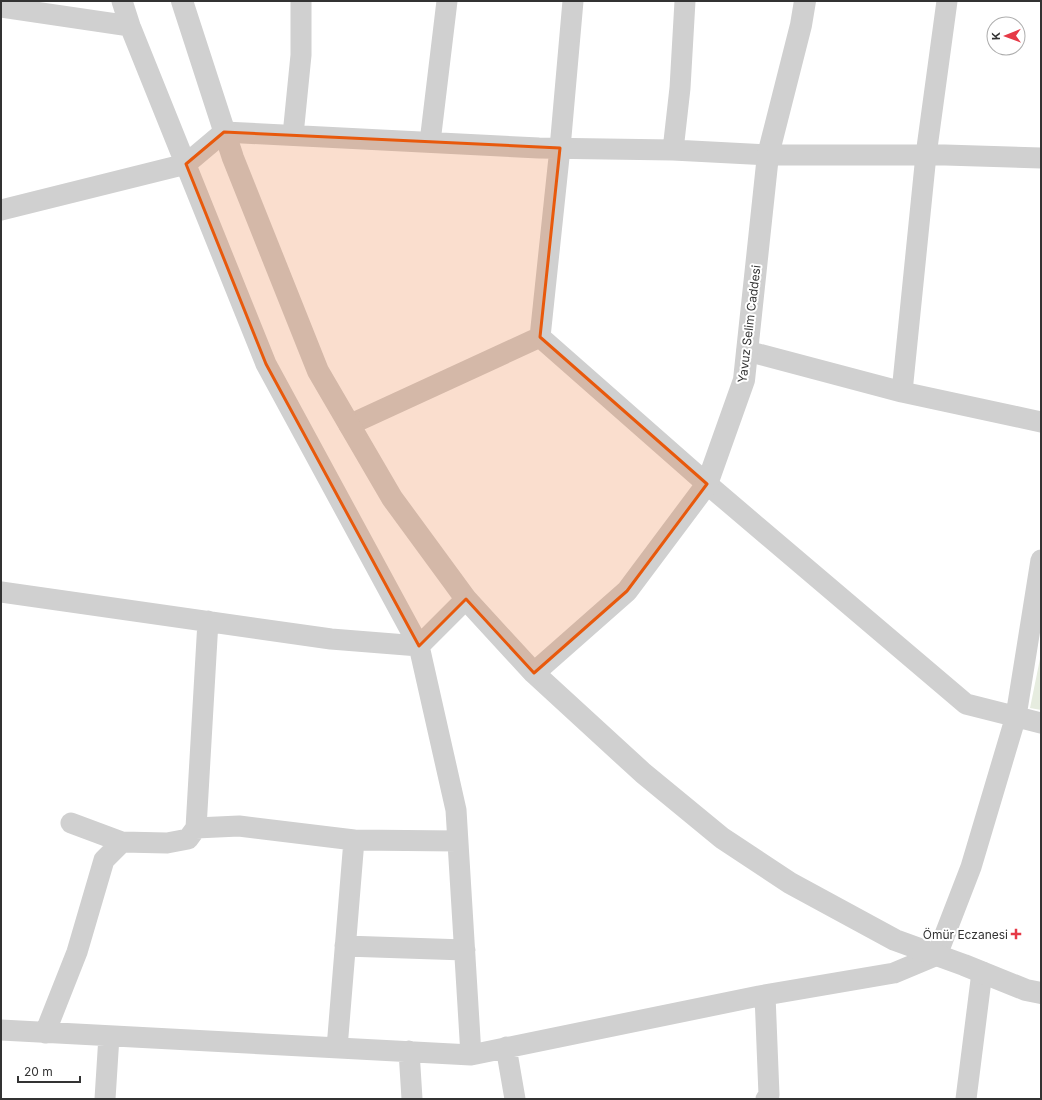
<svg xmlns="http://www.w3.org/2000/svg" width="1042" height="1100" font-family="Inter,sans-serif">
	<rect width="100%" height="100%" fill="#fff"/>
	<path fill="#e6ecdf" d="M1041,654V710L1030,708Z"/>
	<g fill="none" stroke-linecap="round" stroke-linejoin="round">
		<path stroke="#d0d0d0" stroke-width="21" d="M122,1L130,26L266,364L419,646L456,810L471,1055L759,996L894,973L937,955L971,867L1016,716L1041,560
			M1,7L130,26
			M293,135L301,55V1
			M430,142L447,1
			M673,150L680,88L685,1
			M1,210L186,164L224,132L539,148L673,150L768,155H945L1041,158
			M540,337L707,484L966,704L1041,723
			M540,337L560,148L573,1
			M747,351L902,392L1041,422
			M902,392L926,155L947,1
			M349,425L540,337
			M1,592L331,639L419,646L466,599
			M71,823L122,842
			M196,828L239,826L354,840L337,1048
			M354,840L458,841
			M345,946L465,950
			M765,995L769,1095L766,1099
			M1,1030L471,1055
			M45,1033L77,952L104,860L122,842L167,843L188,839L196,828L208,621
			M506,1047L515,1099
			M409,1051L412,1099
			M105,1099L109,1036
			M966,1099L982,972"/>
		<path stroke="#d0d0d0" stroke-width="22" d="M182,1L233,158L318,371L392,498L466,599L534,673L643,773L722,838L790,883L895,940L964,965L1026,990L1041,993
			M534,673L627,591L707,484L744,380L768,155L801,25L805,1"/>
	</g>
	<path fill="#e8590c" fill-opacity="0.2" stroke="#e8590c" stroke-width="3" stroke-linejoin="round" d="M224,132L560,148L540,337L707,484L627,591L534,673L466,599L419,646L266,364L186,164Z"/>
	<path fill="#e63946" stroke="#fff" stroke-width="1.5" d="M1014 928h4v4h4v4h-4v4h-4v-4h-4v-4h4z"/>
	<g text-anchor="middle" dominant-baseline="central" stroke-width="4" stroke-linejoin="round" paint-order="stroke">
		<g font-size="12" fill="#333" stroke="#fff">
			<text transform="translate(749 324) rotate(-83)">Yavuz Selim Caddesi</text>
		</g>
		<g font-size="12" fill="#333" stroke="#fff" text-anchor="end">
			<text x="1008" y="934">Ömür Eczanesi</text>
		</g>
	</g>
	<rect width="1042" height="1100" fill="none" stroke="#333333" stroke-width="4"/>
	<g transform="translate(1006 36) rotate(269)"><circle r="19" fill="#ffffff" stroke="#adadad"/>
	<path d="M0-3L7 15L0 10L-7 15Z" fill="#e63946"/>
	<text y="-6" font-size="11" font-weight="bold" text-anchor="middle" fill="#333333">K</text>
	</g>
	<path d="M18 1076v6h62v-6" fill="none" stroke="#333333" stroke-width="2"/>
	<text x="24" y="1076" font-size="12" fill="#333333" stroke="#ffffff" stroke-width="3" paint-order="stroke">20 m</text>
</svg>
